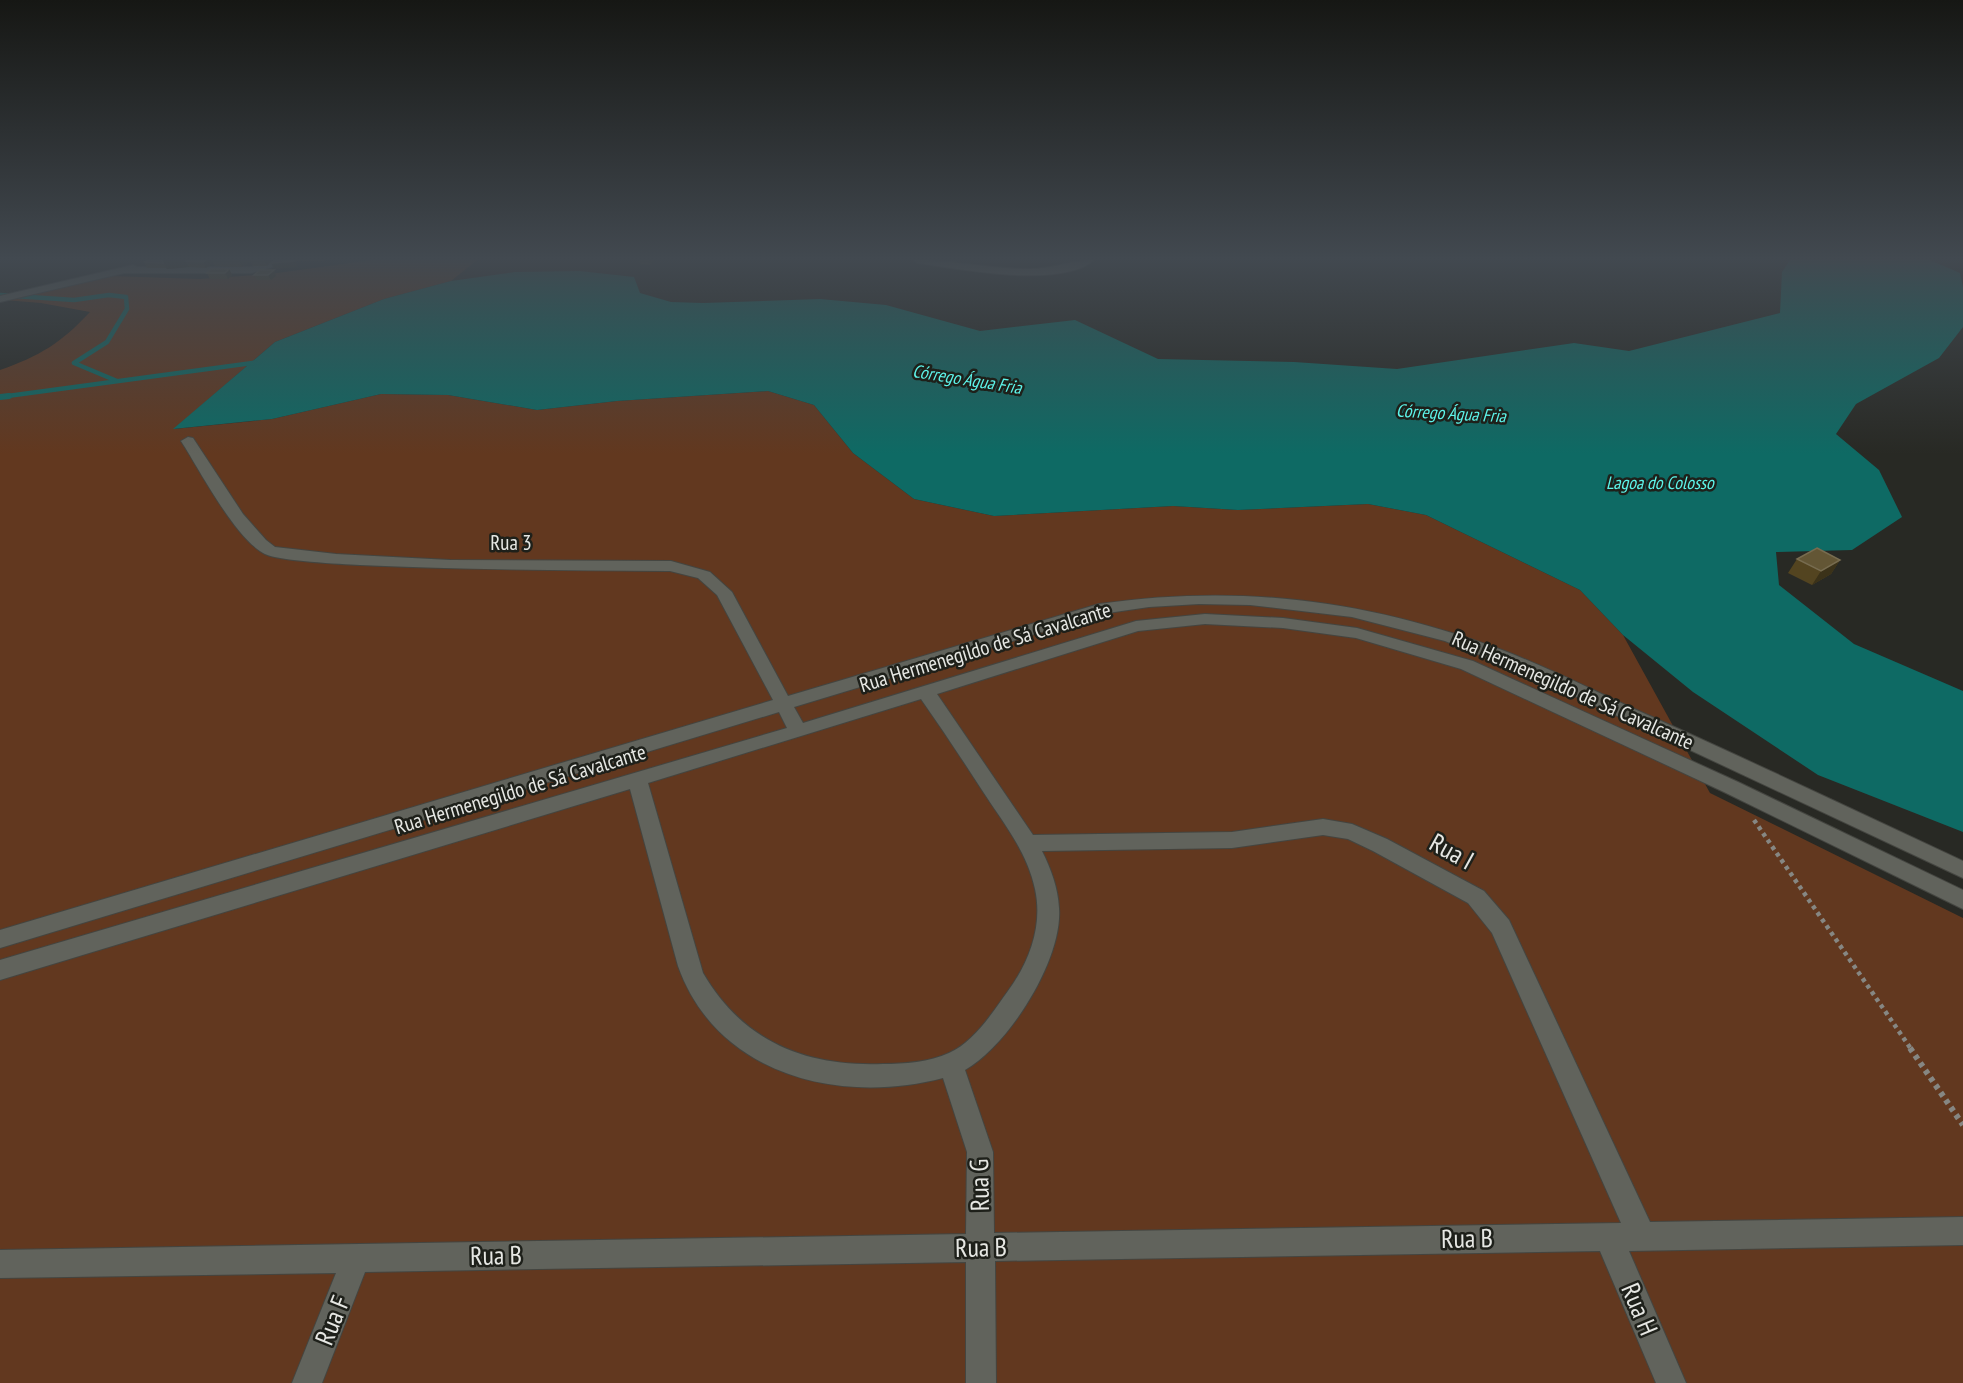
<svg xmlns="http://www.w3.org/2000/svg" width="1963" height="1383" font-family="'PT Sans Narrow',sans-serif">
	<rect width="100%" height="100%" fill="#282924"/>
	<path fill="#62381f" d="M372,260H477L451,281L384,299L275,342L174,429L272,419L381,394L448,395L537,410L617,401L768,391L814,405L853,453L914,499L994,516L1173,506L1238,510L1368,504L1426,515L1580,590L1623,635L1710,793L1963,918V1383H0V370C40,356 61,343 90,312L41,303L4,300L110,276L200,279L270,274Z"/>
	<path fill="#0e6a64" d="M1790,260H1930L1960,273L1963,287V327L1939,358L1856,404L1836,434L1879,470L1902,517L1852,550L1776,552L1779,585L1854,644L1963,691V832L1818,775L1693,692L1623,635L1580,590L1426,515L1368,504L1238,510L1173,506L994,516L914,499L853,453L814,405L768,391L617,401L537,410L448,395L381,394L272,419L173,429L275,342L384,299L451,281L515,272L580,271L634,277L640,293L671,302L703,303L820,299L886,305L980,331L1075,320L1158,359L1294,362L1397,369L1574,343L1629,351L1780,313L1782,272Z"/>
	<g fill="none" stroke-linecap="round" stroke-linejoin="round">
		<path stroke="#0e6a64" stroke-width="4.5" d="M0,295L74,300L109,295L126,297L127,309L107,342L74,363L117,381
			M0,397L260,362"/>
		<path stroke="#0e6a64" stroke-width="6" d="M0,397L9,396"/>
		<g stroke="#444540" stroke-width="2">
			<path id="minor" d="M280,260H297L251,273H124L0,302V296L133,265L137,267H251Z
				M913,260C952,260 990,269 1030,269C1052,269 1072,260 1094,260C1061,289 960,269 918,263Z
				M188,437L193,438L243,514L266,540L275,547L336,554L450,560L671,561L710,572L732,592L788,696L1099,604C1242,584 1366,600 1502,650C1549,668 1594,691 1641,712C1749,760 1856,811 1963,861V878L1530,675L1445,641L1352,617L1250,605L1199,604L1149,607L1101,614L794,707L803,723L1136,621L1205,614L1283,618L1357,628L1473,661L1738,782L1963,890V909L1724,792L1461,669L1356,638L1283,628L1205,624L1138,631L937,694L1033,835L1232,832L1323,819L1352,824L1387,839L1484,891L1509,920L1650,1222L1963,1217V1245L1629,1251L1686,1383H1656L1600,1251L995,1261L996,1383H966V1262L365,1272L322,1383H292L336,1273L0,1278V1250L966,1234L967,1152L943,1078C841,1105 717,1076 678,966L630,789L0,980V960L787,728L779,712L0,948V930L773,700L717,595L698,578L670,571C567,570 464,570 360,565C341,564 279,561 265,554C235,539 200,470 181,441ZM921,699C942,729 962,759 982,790C1002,821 1027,851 1035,889C1043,925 1030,961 1008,991C993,1012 974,1042 949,1053C930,1062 904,1064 883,1064C806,1067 743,1042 703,973L648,783ZM1323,835L1348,839L1373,851L1468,903L1492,933L1621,1223L994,1233L993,1152L965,1070C1009,1045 1063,959 1059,908C1058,888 1051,869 1042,851L1232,848Z"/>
		</g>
		<path stroke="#868783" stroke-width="4.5" stroke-dasharray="4 4" stroke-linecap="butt" d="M1754,820L1911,1049"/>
		<path stroke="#868783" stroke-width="6" stroke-dasharray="4.5 4.5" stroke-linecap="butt" d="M1910,1048L1963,1125"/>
		<use href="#minor" fill="#61635c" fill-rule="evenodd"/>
	</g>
	<path fill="#534420" d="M149,260H270L271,262L267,266H253L250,261L242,267L215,266L213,263L206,268L189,267L167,269L166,268H147L144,262Z
		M297,260H326L324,261H297Z
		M639,260H653V262L650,265L640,264Z
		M229,269L232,275L228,279H210L207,273Z
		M274,270L276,276L271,280H257L254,275Z
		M1797,559L1840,560L1831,574L1812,585L1788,573Z"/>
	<path fill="#3b3219" d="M162,260H195L189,261L190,262L186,261L189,267L167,269Z
		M206,260H212L213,263L206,268L203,262Z
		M239,260H250V261L242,267Z
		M264,260H270L271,262L267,266Z
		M295,260L297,267L274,269L271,263Z
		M649,260H653V262L650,265Z
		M229,269L232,275L228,279L225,273Z
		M274,270L276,276L271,280L268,275Z
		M1840,560L1831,574L1812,585L1821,571Z"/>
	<path fill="#635635" stroke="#776c50" stroke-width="1.5" d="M149,260H162L163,263L144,262Z
		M187,260H206L203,262L186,261Z
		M275,260H294V261L271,263Z
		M211,269H229L225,273H207Z
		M260,270H274L268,275H254Z
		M1817,548L1840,560L1821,571L1797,559Z"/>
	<linearGradient id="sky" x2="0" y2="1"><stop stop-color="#161714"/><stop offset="0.57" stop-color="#424950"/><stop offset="1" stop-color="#424950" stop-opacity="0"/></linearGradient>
	<rect width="1963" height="454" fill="url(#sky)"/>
	<g text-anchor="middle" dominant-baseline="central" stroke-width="5" stroke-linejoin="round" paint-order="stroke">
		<g font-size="18" font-style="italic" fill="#5df4ea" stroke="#1e201a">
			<text transform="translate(967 379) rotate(9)">Córrego Água Fria</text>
			<text transform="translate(1451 413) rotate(3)">Córrego Água Fria</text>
			<text x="1660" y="482">Lagoa do Colosso</text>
		</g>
		<g font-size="21" fill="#e6e7e3" stroke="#1e201a">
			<text x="511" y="542">Rua 3</text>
			<text transform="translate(985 647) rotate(-17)">Rua Hermenegildo de Sá Cavalcante</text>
			<text transform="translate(1573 690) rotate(24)">Rua Hermenegildo de Sá Cavalcante</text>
			<text transform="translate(520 789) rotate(-17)">Rua Hermenegildo de Sá Cavalcante</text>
		</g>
		<g font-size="26" fill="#e6e7e3" stroke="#1e201a">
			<text transform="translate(1452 851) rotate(29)">Rua I</text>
			<text transform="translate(979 1185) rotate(-91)">Rua G</text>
			<text transform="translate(1467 1238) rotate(-1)">Rua B</text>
			<text transform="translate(981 1247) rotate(-1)">Rua B</text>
			<text transform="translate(496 1255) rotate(-1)">Rua B</text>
			<text transform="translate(1640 1309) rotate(67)">Rua H</text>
			<text transform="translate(332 1320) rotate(-68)">Rua F</text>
		</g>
	</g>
</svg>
